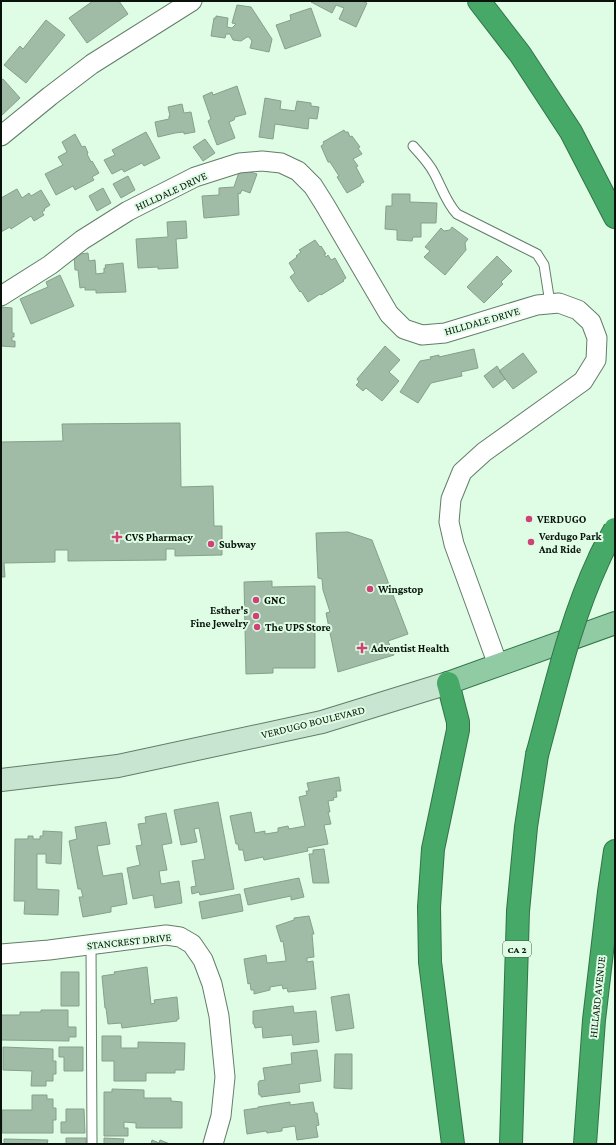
<svg xmlns="http://www.w3.org/2000/svg" width="616" height="1145" font-family="'Crimson Pro',serif">
	<rect width="100%" height="100%" fill="#dffce5"/>
	<path fill="#a0bca6" stroke="#85a08b" d="M93,1H119L128,14L87,43L69,18Z
		M311,1H362L367,3L356,27L339,19L344,8L336,5L332,13L311,2Z
		M237,5L251,7L272,39L269,52L250,48L252,41L249,37H247L241,41L233,40L230,34H226L225,38L211,36L214,18H216V16L228,18L227,27L232,28L236,24L232,23Z
		M311,8L321,36L285,49L276,25L291,20L290,15Z
		M46,20L65,35L26,83L4,65L20,46L23,49Z
		M3,79L20,98L1,116V80Z
		M237,86L246,114L235,117L234,120L229,122L235,138L217,145L208,121L211,119L203,96L212,92L213,95Z
		M265,98L281,101L280,109L295,111L297,101L311,103V106L319,107L317,119L309,118L308,129L275,124L273,139L259,137Z
		M182,104L184,113L191,112L195,132L184,134V132L175,133L158,137L155,122L169,119V116H170L168,107Z
		M344,130L345,132H348L350,137L352,136L360,147L358,148L362,154L353,159L358,166L356,167L364,182L360,184L361,185L358,187L347,193L337,177L339,176L330,162H328L321,146L324,144L323,142Z
		M146,132L160,158L144,166L142,163L124,172L122,169L112,174L104,160L115,155L112,150Z
		M75,134L82,147L85,146L88,153L87,154L91,162L92,161L99,173L92,177L94,180L75,190L73,186L56,195L45,174L63,165L58,157L67,152L62,142Z
		M205,139L215,153L203,161L193,147Z
		M240,169L257,174L250,193L242,190L240,194L238,193L239,215L204,218L202,196L219,195V188L234,187Z
		M128,176L135,190L121,198L113,184Z
		M103,188L111,203L97,211L89,196Z
		M17,189L22,198L29,193L31,196L41,190L50,205L44,209L45,210L42,212L44,215L34,221L31,216L11,229L10,227L1,232V198Z
		M392,194H410V202L437,203L436,223H421V237H413L412,241L397,240V230L385,229L386,206H392Z
		M186,221L187,238L176,239L178,268L158,269V267L138,268L136,239L168,237L167,222Z
		M452,227L468,239L465,243L466,250L445,275L424,257L430,251L425,247L441,228L444,231L450,230Z
		M315,240L320,247L321,246L326,254H324L326,257L328,255L331,260L335,258L346,278L343,280L344,281L321,295L320,294L308,302L301,291L300,292L290,277L295,273L289,263L297,257L296,256L301,252L299,250Z
		M88,253L89,261L95,260L96,274L104,273V268H106L105,265L123,263L126,292L96,293V290H85V287L80,288L78,270H75L74,255Z
		M497,256L512,271L501,282L503,284L484,303L467,287Z
		M60,275L74,306L31,324L20,299L48,287L46,282Z
		M1,307L12,308V333H14V337H12V341H15V347L1,346Z
		M385,346L400,360L389,372L399,381L382,401L366,388L363,391L356,385L359,382L357,379Z
		M474,349L478,368L461,372L462,376L431,383L418,403L400,392L420,361L431,359L430,357L439,355V357Z
		M523,353L537,372L513,389L499,371Z
		M497,366L505,379L493,388L484,376Z
		M180,423L181,487L213,486L214,526H222V555L175,556V549H166V560L68,561V550H55V562L4,563L5,577H1V442L63,441L62,424Z
		M348,532L372,540L408,634L388,641L394,655L338,672L326,613L330,612L323,590L322,579L318,578L316,533Z
		M272,581V587L315,586V668H273V673L246,674L244,582Z
		M339,777L341,791H336L337,797L333,798L334,800L328,801L330,812H328L331,824L324,825L328,844L307,848L308,851L264,860L263,857L245,861L243,850H239L238,844H236L230,816L251,812L255,833L265,831V834L278,832V828L288,826L289,829L305,826L299,797L307,795L306,791H309L307,783Z
		M218,802L234,889L200,895L199,892L192,894L191,887L196,886L192,861L205,859L199,828L194,829L197,842L181,845L174,810Z
		M166,813L172,843L162,845L167,870L159,871L161,884L179,881L182,903L155,908L153,895L133,899L127,868L140,865L136,846L142,845L138,824L146,823L145,817Z
		M106,822L110,844L97,846L103,876L122,873L127,904L111,907V912L83,917L79,897H83L81,889H78L69,841L77,839L75,827Z
		M43,831L62,832L61,864L46,863V854H37V889L59,890L58,915L24,914L25,901H14L15,839H28V836H33V839H40V836H43Z
		M324,849L329,883H313L309,854H313V850Z
		M299,878L304,897L291,900V896L248,905L244,889Z
		M240,894L243,911L202,919L199,902Z
		M309,916L314,934H312L314,957L307,958V962L313,961L316,989L288,992L287,988L283,989L282,985L270,987V990L254,994V990H251L250,983L248,984L244,959L266,955L267,963L286,961L283,941L281,942L276,926L294,920V918Z
		M147,967L151,1004L155,1003L154,1000L177,997L179,1019H177V1021L122,1028L121,1023L108,1024L106,1008H105L102,976L115,974L114,972Z
		M61,972H79V1006H61Z
		M349,994L354,1028L336,1031L331,997Z
		M293,1006L294,1013L316,1011L319,1042L293,1045L292,1035L263,1038L262,1027L255,1028L254,1024H253V1011Z
		M41,1010H68V1027H76V1037H69V1041L1,1040V1015H20V1012H41Z
		M102,1036H121V1048H138V1042L185,1043L184,1070H175V1073H146V1081H114V1061H102Z
		M3,1047L53,1049V1061H56V1074H53V1081H46V1086H31L32,1071L3,1070Z
		M59,1047H83V1071H64V1057H59Z
		M317,1050L321,1081L299,1084L300,1092L261,1097V1095H259L258,1083H259V1081L265,1080L263,1068L292,1064L291,1053Z
		M335,1054H352V1089L334,1088Z
		M112,1089L144,1090V1098H171V1101L182,1102V1128H136V1123L124,1122V1128H128V1136H104V1092H112Z
		M32,1095H47V1099H53V1108H56V1120H53V1133H2V1110H32Z
		M290,1102V1105L313,1102L315,1113H317L319,1125L316,1126L318,1137L297,1140L295,1126L282,1128V1131L267,1133L266,1131L247,1134L244,1110L258,1108V1107Z
		M66,1109H84L85,1133H61V1122H66Z
		M66,1138H86V1144H66Z
		M104,1138L124,1139L123,1144H104Z
		M4,1139L48,1140L47,1144H4Z
		M152,1140L159,1143L160,1140L170,1144H151Z"/>
	<g fill="none" stroke-linecap="round" stroke-linejoin="round">
		<g stroke="#637d69" stroke-width="11">
			<path id="lane" d="M413,146C421,155 429,163 434,173C442,188 446,202 457,214L537,254L544,265L550,303
				M91,945L92,1144"/>
		</g>
		<g stroke="#637d69" stroke-width="21">
			<path id="street" d="M1,136L50,96L92,64L192,1
				M1,296L50,265L82,240L128,211L195,177L239,163L262,161L281,163L298,171L313,186L325,205L389,314L404,329L422,335L445,333L537,305L559,303L578,310L591,322L597,338L596,360L583,381L484,452L462,472L451,499L449,522L454,544L498,665
				M1,954L49,950L166,935L180,937L192,944L203,960L212,984L219,1016L225,1077L221,1116L213,1144"/>
		</g>
		<g stroke="#637d69" stroke-width="24">
			<path id="secondary" d="M1,780L118,766L322,722L448,683"/>
		</g>
		<g stroke="#317447" stroke-width="24">
			<path id="primary" d="M448,683L615,623"/>
		</g>
		<g stroke="#317447" stroke-width="24">
			<path id="highway" d="M479,1L520,54L571,132L615,217
				M448,683L458,722V730L433,849L429,907L430,962L453,1144
				M511,1144L518,911L526,827L537,755
				M585,1144L594,1020L609,892L615,851"/>
		</g>
		<use href="#lane" stroke="#fff" stroke-width="9"/>
		<use href="#street" stroke="#fff" stroke-width="19"/>
		<use href="#secondary" stroke="#c8e5d2" stroke-width="22"/>
		<use href="#primary" stroke="#91cba4" stroke-width="22"/>
		<use href="#highway" stroke="#47a968" stroke-width="22"/>
		<g stroke="#317447" stroke-width="24" stroke-linecap="butt">
			<path id="highway-bridge" d="M537,755C555,689 570,621 599,559C603,549 610,539 615,529"/>
		</g>
		<use href="#highway-bridge" stroke="#47a968" stroke-width="22"/>
	</g>
	<g fill="#ce4276" stroke="#dffce5" stroke-width="1.5">
		<circle cx="529" cy="519" r="4"/>
		<path d="M115 531h4v4h4v4h-4v4h-4v-4h-4v-4h4z"/>
		<circle cx="531" cy="542" r="4"/>
		<circle cx="211" cy="544" r="4"/>
		<circle cx="370" cy="589" r="4"/>
		<circle cx="256" cy="600" r="4"/>
		<circle cx="256" cy="616" r="4"/>
		<circle cx="257" cy="627" r="4"/>
		<path d="M360 642h4v4h4v4h-4v4h-4v-4h-4v-4h4z"/>
	</g>
	<g text-anchor="middle" dominant-baseline="central" stroke-width="4" stroke-linejoin="round" paint-order="stroke">
		<rect fill="#dffce5" stroke="#49594c" stroke-width="1" x="503" y="941" width="28" height="16" rx="3"/>
		<g font-size="10" font-weight="bold" fill="#09130b">
			<text x="517" y="949">CA 2</text>
		</g>
		<g font-size="11" fill="#09130b" stroke="#dffce5">
			<text transform="translate(171 191) rotate(-25)">HILLDALE DRIVE</text>
			<text transform="translate(482 321) rotate(-16)">HILLDALE DRIVE</text>
			<text transform="translate(313 722) rotate(-14)">VERDUGO BOULEVARD</text>
			<text transform="translate(129 941) rotate(-6)">STANCREST DRIVE</text>
			<text transform="translate(597 997) rotate(-84)">HILLARD AVENUE</text>
		</g>
		<g font-size="11" font-weight="bold" fill="#09130b" stroke="#dffce5" text-anchor="start">
			<text x="537" y="519">VERDUGO</text>
			<text x="539" y="536">Verdugo Park<tspan x="539" dy="13">And Ride</tspan></text>
			<text x="125" y="537">CVS Pharmacy</text>
			<text x="219" y="544">Subway</text>
			<text x="378" y="589">Wingstop</text>
			<text x="264" y="600">GNC</text>
			<text x="248" y="610" text-anchor="end">Esther's<tspan x="248" dy="13">Fine Jewelry</tspan></text>
			<text x="265" y="627">The UPS Store</text>
			<text x="371" y="648">Adventist Health</text>
		</g>
	</g>
	<rect width="616" height="1145" fill="none" stroke="#09130b" stroke-width="4"/>
</svg>
